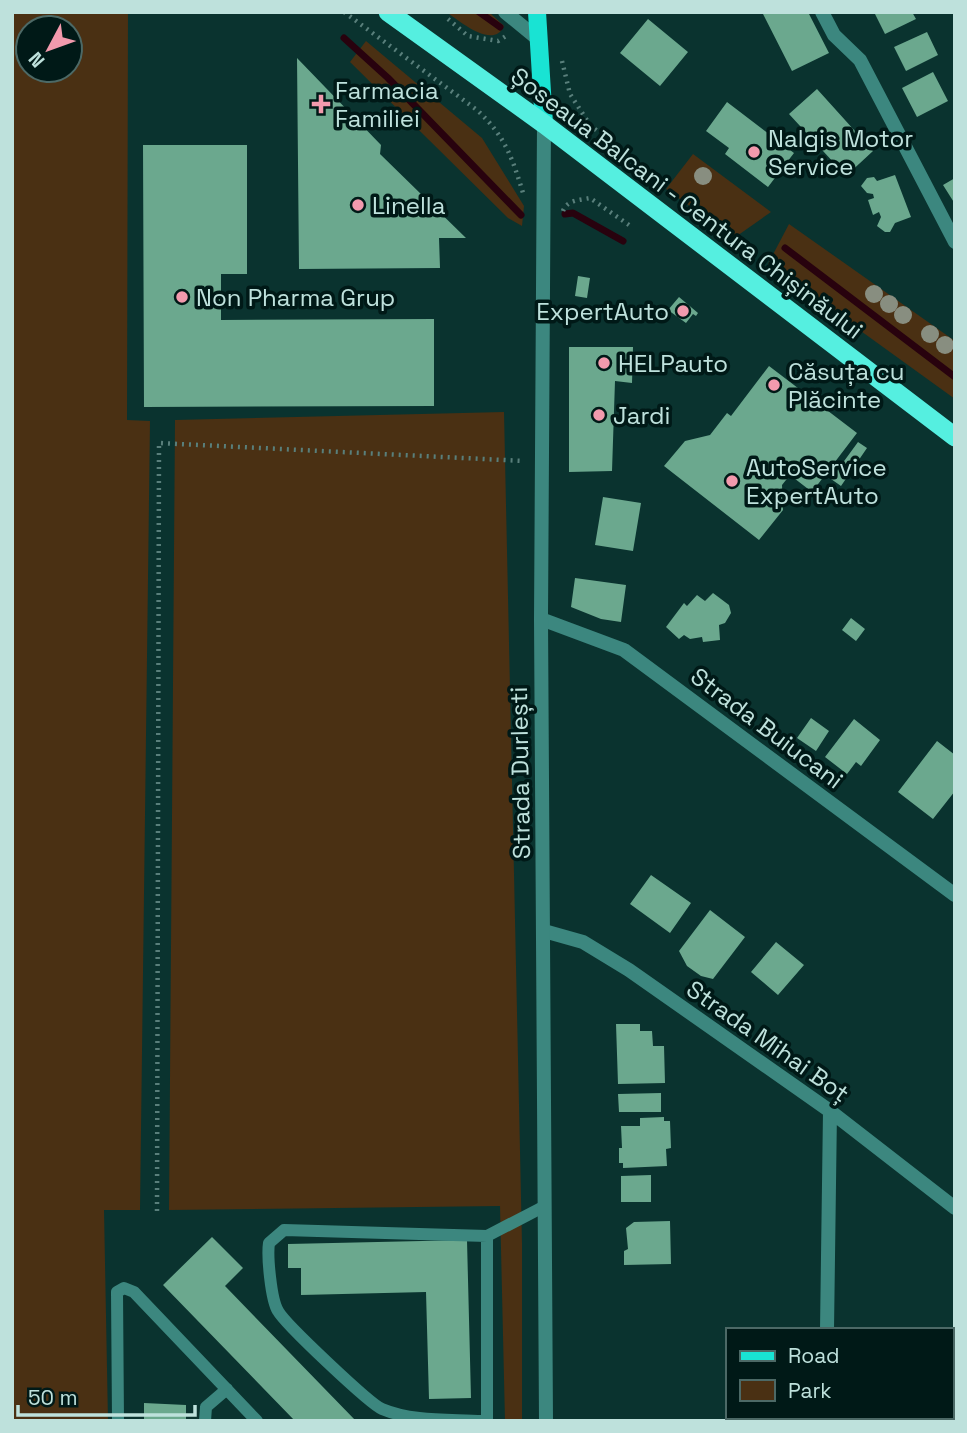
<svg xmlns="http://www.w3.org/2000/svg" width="967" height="1433" font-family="'Space Grotesk',sans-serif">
	<rect width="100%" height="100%" fill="#0a332f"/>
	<path fill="#4a3013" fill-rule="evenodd" d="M12,12H128L127,420L150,421L140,1210H104L108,1421H12ZM70,28V70H28V28Z
		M446,12H489L504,26C493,50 460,21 446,12Z
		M366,41L482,138L524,206L522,226L508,218L350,62Z
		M693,154L771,212L734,238L666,189Z
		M789,224L955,341V399L768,264Z
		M504,412L522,1243V1421H505L500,1206L169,1210L175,420Z"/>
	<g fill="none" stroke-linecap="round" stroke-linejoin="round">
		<path stroke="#28020e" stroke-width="7" d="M479,12L500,27
			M344,38L388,78L521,215
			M565,214L573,213L623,241
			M785,248L955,377"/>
	</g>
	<path fill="#6ba88e" d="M762,12H808L829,53L792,71Z
		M874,12H912L916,19L885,34Z
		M648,19L688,52L660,86L620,53Z
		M927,32L938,55L906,71L894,47Z
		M297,58L381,145L380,154L466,238H439L440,268L299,269Z
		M933,72L948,101L917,117L902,88Z
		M817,89L873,151L846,176L789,114Z
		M727,102L794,153L768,187L725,154L729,148L706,131Z
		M143,145H247V274H221V320L434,319V406L144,407Z
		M895,175L911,217L895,223L890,232H885L877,226L881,217L879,212L873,215L868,200L874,198L873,194L867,193L861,186L867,178L874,177L877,181Z
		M955,178V204L943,185Z
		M578,276L590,278L587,298L575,296Z
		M679,297L698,313L696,316L693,314L686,323L668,310Z
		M569,347H633L632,383L615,381L612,471L569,472Z
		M769,366L857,433L812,492L790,475L782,485L783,510L759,540L664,466L685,441L710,435L727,413L731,416Z
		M858,442L867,448L841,486L831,479Z
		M603,497L641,503L633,551L595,545Z
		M575,578L626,585L621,622L601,619L571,607Z
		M713,593L729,605L731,613L725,623L719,625L720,640L703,642L702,637L690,639L684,635L679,639L666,627L684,603L687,606L697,595L705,601Z
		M851,618L865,629L856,641L842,630Z
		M811,718L829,731L816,751L797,738Z
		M854,719L880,740L861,766L856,762L847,774L825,757Z
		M937,741L955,755V791L933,819L898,792Z
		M651,875L691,903L670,933L630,904Z
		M710,910L745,937L713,979L701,976L687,966L679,951Z
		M776,942L804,965L778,995L751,972Z
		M616,1024H640V1031H652L653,1046H664L665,1083L618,1084Z
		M661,1093V1112H619L618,1094Z
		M664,1117V1121H670L671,1148L666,1149L667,1166L623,1168V1163H619V1148H622L621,1126H640V1118Z
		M651,1175V1202H621V1176Z
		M670,1221L671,1264L624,1265V1251L628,1249L626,1228L634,1222Z
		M212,1237L243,1268L225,1286L356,1421H295L163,1285Z
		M467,1240L471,1398L429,1399L426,1292L301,1295V1268H288V1244Z
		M144,1403L186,1405V1421H144Z"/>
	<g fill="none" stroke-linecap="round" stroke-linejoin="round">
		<path stroke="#597f7b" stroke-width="4.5" stroke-dasharray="2 5" stroke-linecap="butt" d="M344,12L477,110C505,136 512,157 523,193
			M448,19L468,36L498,41L506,36
			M562,61L570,94L590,125L659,181
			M563,211C567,200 580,200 590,198L629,225
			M157,1211L159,443L524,461"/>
		<path stroke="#3c877f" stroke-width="12" d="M118,1421L117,1292L124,1288L134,1292L257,1421
			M205,1421L206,1407L227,1389
			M482,1421C450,1419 413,1422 382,1409C370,1404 285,1324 278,1311C271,1300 267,1256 269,1243L284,1230L487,1236
			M487,1421V1236L545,1206"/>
		<path stroke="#3c877f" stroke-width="14" d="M505,12L538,39
			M822,12L834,35L860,60L955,242
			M541,619L624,650L955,895
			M544,931L583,942L629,970L830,1111L955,1208
			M827,1330L830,1111
			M826,1421V1417"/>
		<path stroke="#3c877f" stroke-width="14" d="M544,124L541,619L546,1421"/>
		<path stroke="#19e3d3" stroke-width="18" d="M537,12L544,124"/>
		<path stroke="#55efe0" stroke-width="19" d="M388,12L544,124L955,437"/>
	</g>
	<g fill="#888e80">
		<circle cx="703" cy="176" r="9"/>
		<circle cx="874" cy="294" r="9"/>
		<circle cx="889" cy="304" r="9"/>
		<circle cx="903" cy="315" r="9"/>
		<circle cx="930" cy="334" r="9"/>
		<circle cx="945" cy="345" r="9"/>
	</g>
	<g fill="#f29aad" stroke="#001917" stroke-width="2.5">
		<path d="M317.5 93.5h7v7h7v7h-7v7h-7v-7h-7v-7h7z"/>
		<circle cx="754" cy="152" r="7"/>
		<circle cx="358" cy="205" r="7"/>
		<circle cx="182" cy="297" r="7"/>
		<circle cx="683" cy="311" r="7"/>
		<circle cx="604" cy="363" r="7"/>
		<circle cx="774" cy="385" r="7"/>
		<circle cx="599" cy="415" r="7"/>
		<circle cx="732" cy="481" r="7"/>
	</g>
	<g text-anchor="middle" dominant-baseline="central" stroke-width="7" stroke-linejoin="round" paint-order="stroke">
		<g font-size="24" fill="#bee1dc" stroke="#001917" text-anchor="start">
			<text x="335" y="90">Farmacia<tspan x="335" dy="28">Familiei</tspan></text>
			<text x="768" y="138">Nalgis Motor<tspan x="768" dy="28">Service</tspan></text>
			<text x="372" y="205">Linella</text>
			<text x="196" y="297">Non Pharma Grup</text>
			<text x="669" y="311" text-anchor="end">ExpertAuto</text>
			<text x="618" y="363">HELPauto</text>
			<text x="788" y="371">Căsuța cu<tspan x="788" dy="28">Plăcinte</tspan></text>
			<text x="613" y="415">Jardi</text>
			<text x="746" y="467">AutoService<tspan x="746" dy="28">ExpertAuto</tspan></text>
		</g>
		<g font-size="24" fill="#bee1dc" stroke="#001917">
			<text transform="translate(687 203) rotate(37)">Șoseaua Balcani - Centura Chișinăului</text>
			<text transform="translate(767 728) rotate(37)">Strada Buiucani</text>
			<text transform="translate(520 773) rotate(-91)">Strada Durlești</text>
			<text transform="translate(768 1041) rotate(35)">Strada Mihai Boț</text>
		</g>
	</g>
	<rect width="967" height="1433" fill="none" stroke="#bee1dc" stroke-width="28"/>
	<rect x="726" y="1328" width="228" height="91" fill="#001917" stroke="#4c6966" stroke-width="2"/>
	<rect x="740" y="1351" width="35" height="10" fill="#19e3d3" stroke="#4c6966" stroke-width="2"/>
	<text x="788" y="1363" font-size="21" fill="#bee1dc">Road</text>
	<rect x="740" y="1380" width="35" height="21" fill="#4a3013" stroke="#4c6966" stroke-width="2"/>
	<text x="788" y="1398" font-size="21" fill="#bee1dc">Park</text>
	<g transform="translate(49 49) rotate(229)"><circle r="33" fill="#001917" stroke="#4c6966" stroke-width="2"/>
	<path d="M0-5L12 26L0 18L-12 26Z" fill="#f29aad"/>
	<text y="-10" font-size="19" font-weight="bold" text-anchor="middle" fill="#bee1dc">N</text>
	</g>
	<path d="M18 1405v10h177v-10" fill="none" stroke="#bee1dc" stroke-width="3.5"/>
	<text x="28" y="1405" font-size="21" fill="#bee1dc" stroke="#001917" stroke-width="5" paint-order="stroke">50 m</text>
</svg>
